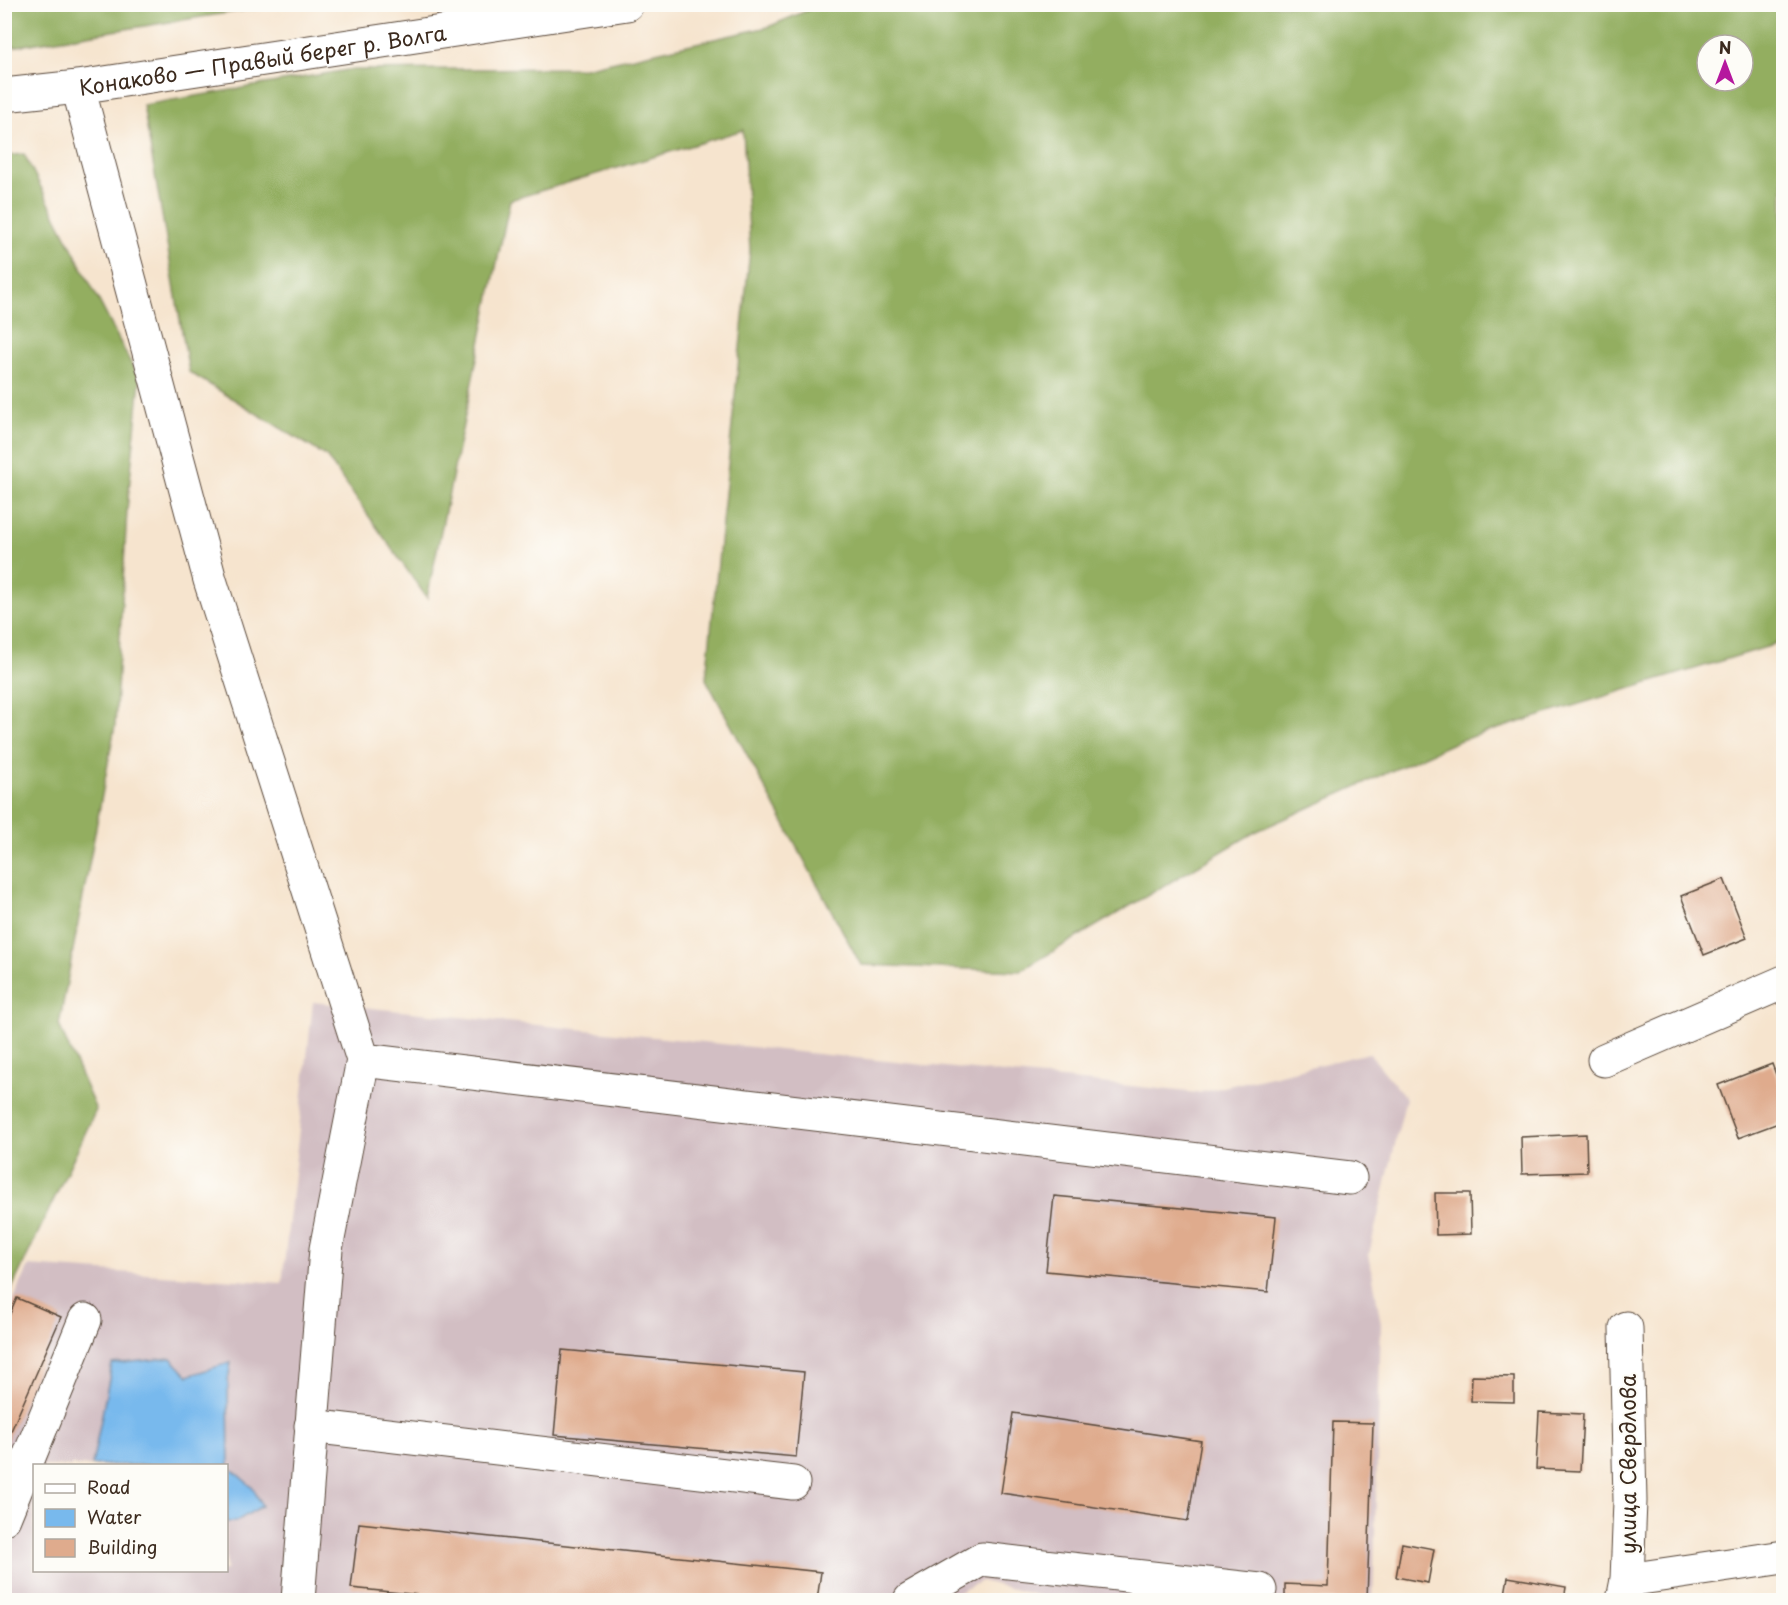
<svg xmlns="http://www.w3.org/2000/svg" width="1788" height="1605" font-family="'Playpen Sans',sans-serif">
	<rect width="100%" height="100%" fill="#fdfcf7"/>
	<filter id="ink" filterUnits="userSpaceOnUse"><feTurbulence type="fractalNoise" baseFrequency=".0167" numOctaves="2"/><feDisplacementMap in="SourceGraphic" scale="12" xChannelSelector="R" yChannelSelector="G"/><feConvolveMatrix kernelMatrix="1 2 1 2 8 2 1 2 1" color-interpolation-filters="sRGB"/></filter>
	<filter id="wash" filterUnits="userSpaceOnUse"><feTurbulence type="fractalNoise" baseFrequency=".008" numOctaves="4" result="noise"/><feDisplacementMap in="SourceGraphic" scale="24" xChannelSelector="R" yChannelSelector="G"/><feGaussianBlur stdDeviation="1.35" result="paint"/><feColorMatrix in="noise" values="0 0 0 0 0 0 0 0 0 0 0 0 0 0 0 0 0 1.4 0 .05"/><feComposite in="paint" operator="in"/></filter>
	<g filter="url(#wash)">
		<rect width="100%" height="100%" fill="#f6e4ce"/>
		<path fill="#d2bec3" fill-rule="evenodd" d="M313,1002L1198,1093L1369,1053L1406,1098L1369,1254L1381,1324L1373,1600H1055L981,1581L943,1600H5V1318L29,1266L282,1283ZM34,1466H226V1570H34Z"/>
		<path fill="#93ae60" stroke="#676c3f" stroke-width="1.5" fill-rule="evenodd" d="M5,4H278V5L5,48Z
			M820,5H1783V639L1770,646L1458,741L1255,832L1020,971L861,965L706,679L750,250L743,130L510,200L427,598L326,456L189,372L143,105L347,70L584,68L768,27ZM1707,45H1743V81H1707Z
			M24,154L140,381L127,510L115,726L59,1025L96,1110L5,1303L4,156Z"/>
		<path fill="#78b9ed" stroke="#5a7286" stroke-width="1.5" d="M171,1358L188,1376L231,1362L228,1381L229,1467L253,1488L262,1506L235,1522H227L226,1466L92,1465L112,1364Z"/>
		<g id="blocks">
			<path fill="#dfab8d" d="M1724,879L1747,938L1704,955L1681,896Z
				M1772,1064L1784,1096V1121L1738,1138L1718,1085Z
				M1586,1134L1587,1172L1522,1174L1521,1137Z
				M1435,1193H1470L1471,1234L1436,1235Z
				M1054,1196L1276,1217L1268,1292L1046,1271Z
				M17,1298L61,1317L4,1447V1327Z
				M562,1350L804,1372L796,1457L554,1435Z
				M1472,1376L1514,1377V1402L1471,1401Z
				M1539,1412L1583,1414L1580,1471L1536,1469Z
				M1013,1413L1201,1441L1188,1521L1001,1493Z
				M1333,1422L1373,1423L1367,1600H1285V1584L1328,1586Z
				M359,1523L821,1572L817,1600H470L351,1588Z
				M1402,1543L1434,1549L1428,1583L1396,1577Z
				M1508,1577L1566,1587L1564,1600H1504Z"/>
		</g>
	</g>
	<g filter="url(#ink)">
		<use href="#blocks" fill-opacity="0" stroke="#574638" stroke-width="1.5"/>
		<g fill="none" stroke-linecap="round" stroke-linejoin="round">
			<g stroke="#574638" stroke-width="35">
				<g id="minor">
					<path d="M78,87L210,580L363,1060L1350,1178"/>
					<path id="s1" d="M4,95L78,87L627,4"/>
					<path d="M1604,1060L1784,982"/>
					<path d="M311,1426L793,1483"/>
					<path d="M4,1518L85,1320"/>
					<path d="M1627,1580L1784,1557"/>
					<path d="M298,1600L326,1249L363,1060"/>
					<path d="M910,1600L982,1559L1260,1590"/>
					<path d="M1623,1600L1627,1580L1630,1501L1626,1328"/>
				</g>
			</g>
			<use href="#minor" stroke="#fff" stroke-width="33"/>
		</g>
	</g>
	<g text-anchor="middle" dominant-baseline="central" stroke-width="4.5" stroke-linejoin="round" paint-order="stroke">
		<g font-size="21" fill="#3b2a1e" stroke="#fdfcf7">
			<text stroke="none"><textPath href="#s1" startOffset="261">Конаково — Правый берег р. Волга</textPath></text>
			<text transform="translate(1627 1464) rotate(-90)">улица Свердлова</text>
		</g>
	</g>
	<rect width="1788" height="1605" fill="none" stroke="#fdfcf7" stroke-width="24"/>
	<rect x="33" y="1464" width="195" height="108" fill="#fdfcf7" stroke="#afa8a0" stroke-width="1.5"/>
	<rect x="45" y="1484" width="30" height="9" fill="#ffffff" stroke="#afa8a0" stroke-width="1.5"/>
	<text x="87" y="1494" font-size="18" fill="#3b2a1e">Road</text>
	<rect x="45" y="1509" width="30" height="18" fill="#78b9ed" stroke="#afa8a0" stroke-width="1.5"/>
	<text x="87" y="1524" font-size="18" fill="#3b2a1e">Water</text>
	<rect x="45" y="1539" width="30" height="18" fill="#dfab8d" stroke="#afa8a0" stroke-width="1.5"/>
	<text x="87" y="1554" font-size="18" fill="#3b2a1e">Building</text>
	<g transform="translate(1725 63)"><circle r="28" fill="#fdfcf7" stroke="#afa8a0" stroke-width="1.5"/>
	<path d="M0-4.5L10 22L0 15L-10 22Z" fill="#b5179e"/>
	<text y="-9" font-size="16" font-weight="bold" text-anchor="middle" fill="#3b2a1e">N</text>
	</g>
</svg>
